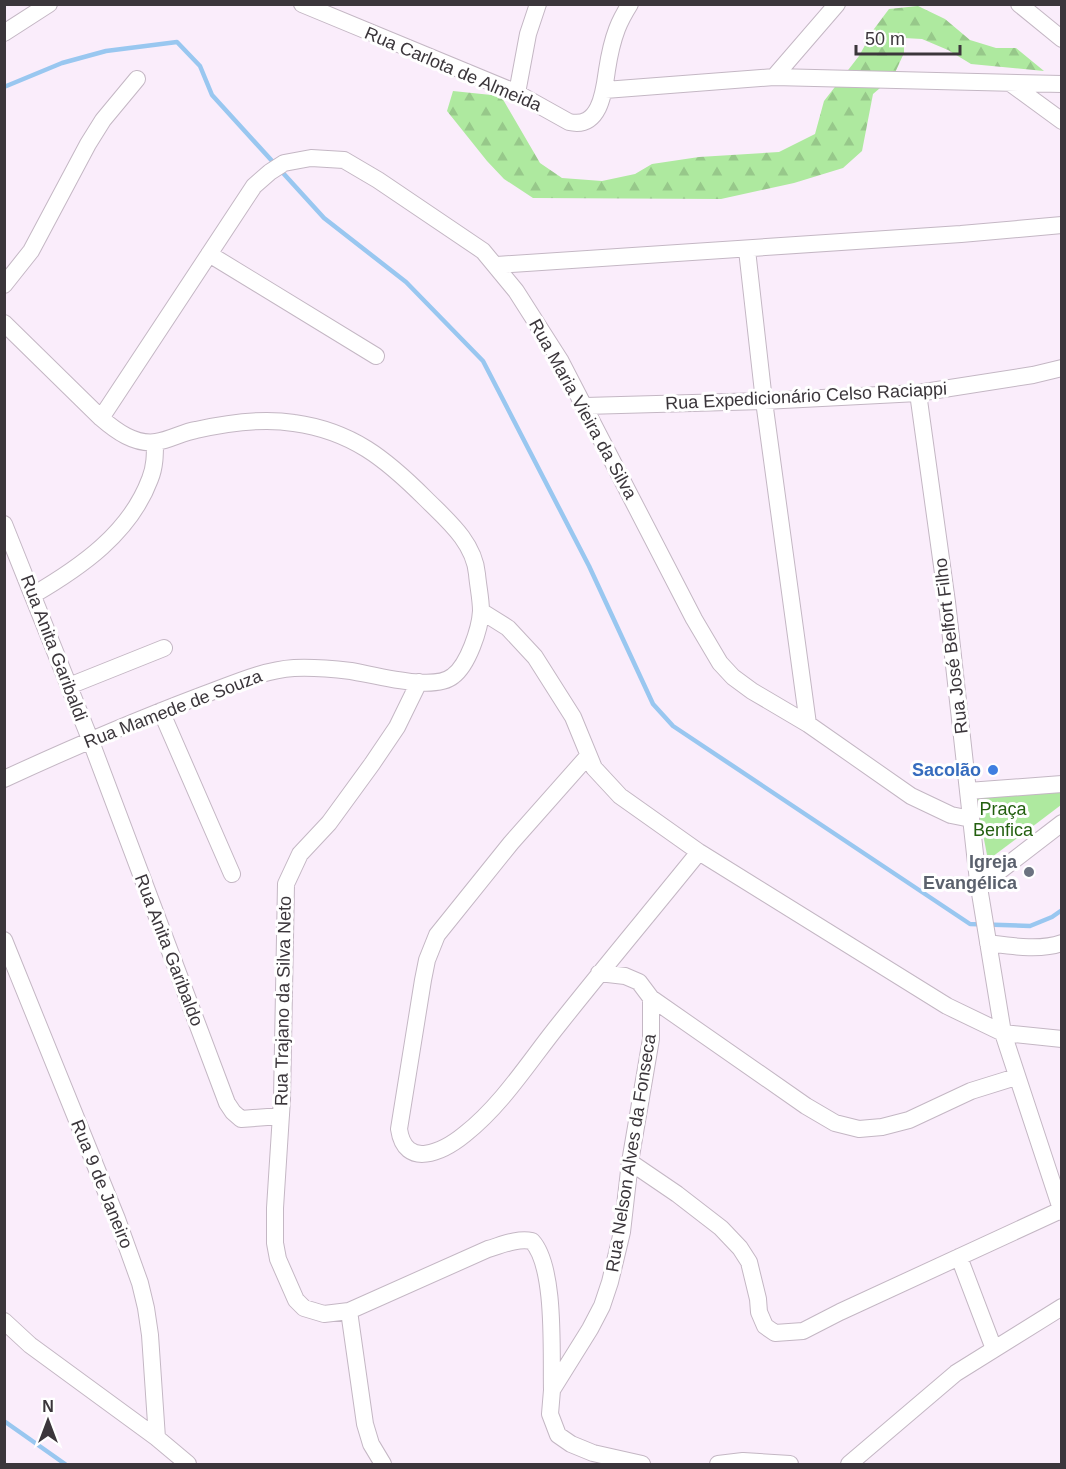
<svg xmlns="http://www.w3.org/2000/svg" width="1066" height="1469" font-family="Arial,sans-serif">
	<defs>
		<pattern id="forest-firs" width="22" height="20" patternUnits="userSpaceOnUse" patternTransform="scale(1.5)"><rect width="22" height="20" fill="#aee99f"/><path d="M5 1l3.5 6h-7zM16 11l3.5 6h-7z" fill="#97c88a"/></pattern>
	</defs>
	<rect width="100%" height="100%" fill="#faedfb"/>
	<path fill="#aee99f" d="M1061,788V805L988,860L976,798Z"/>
	<path fill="url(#forest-firs)" d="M918,6L945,19L970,40L996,48H1016L1044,71L971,64L948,50L922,39L904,38V53L893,77L873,94L862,151L843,168L794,183L721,199L533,198L504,179L487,161L447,111L453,91L501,96L540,163L562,178L602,181L635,174L652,164L699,157L779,152L815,134L824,101L859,56L874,29L889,9Z"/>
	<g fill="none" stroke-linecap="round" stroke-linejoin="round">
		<path stroke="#99c7f0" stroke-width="4.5" d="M4,87L62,63L106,51L177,42L200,66L212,95L324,218L406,282L483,361L589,566L653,704L673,726L970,924L1030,926L1052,917L1062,910
			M4,1421L65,1464"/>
		<g stroke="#c4b7c4" stroke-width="18">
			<path id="minor" d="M302,4L517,93L569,122C600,129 604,92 607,70C609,57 612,42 617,29C620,21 625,12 630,4
				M1019,4L1062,39
				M4,33L49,4
				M774,77L837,4
				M1010,83L1062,121
				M605,90L774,77L1062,84
				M517,93L528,34L538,4
				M747,250L764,401L808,724
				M209,254L376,356
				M497,265L961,234L1062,225
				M4,285L31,251L88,144L103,120L137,79
				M4,323L101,418C116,431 135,445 156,442C170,440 183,432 196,430C227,423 263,418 294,423C352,431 386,459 426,499C447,520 474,542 477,574C478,586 481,599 481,611C480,629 468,665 453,676C434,692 375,675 351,671C334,669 312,667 294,668C262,670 231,685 200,696C134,721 69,749 4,779
				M918,393L947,602L978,881L1003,1033L1062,1212
				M585,406L764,401L918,393L1033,375L1062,368
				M101,418L254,186L270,172L284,163L311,158L344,160L378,180L483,251L516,291L560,360L694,619L720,663L733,677L752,691L808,724L911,796L951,815L971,819
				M4,524L90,739L227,1103L233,1112L241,1119L281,1116
				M33,595C81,567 130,533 150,479C155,467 155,454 155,442
				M481,611L508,628L535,657L573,717L594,768L620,796L699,852L947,1006L1003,1033L1062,1039
				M419,682L397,727L372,764L329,823L300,854L286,884L282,1099L275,1208V1243L278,1259L296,1300L304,1308L324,1314L349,1311L488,1249C502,1245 517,1238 532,1241C556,1267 551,1353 552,1390
				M69,686L164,648
				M161,711L232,874
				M588,756L511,843L437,935L427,960L423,980L399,1129C405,1170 443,1152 465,1134C503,1104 530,1060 560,1023C606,965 653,909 699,852
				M968,791L1062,784
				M978,881L997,873L1062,823
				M4,940L117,1219L140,1283L146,1308L150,1335L157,1438
				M988,943C1011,946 1039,951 1062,943
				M599,973L625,976L639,982L651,998V1039L630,1162L622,1232L610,1282L602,1306L590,1329L552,1390L550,1414L558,1435L571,1444L593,1453L642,1464
				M651,998L806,1106L835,1123L859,1129L882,1127L909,1120L971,1091L1016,1077
				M630,1162L677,1194L721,1228L740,1248L749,1262L758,1299L759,1312L765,1326L775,1333L803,1331L840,1312L1061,1210
				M959,1257L994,1349
				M349,1311L365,1424L371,1444L383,1464
				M4,1321L30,1345L157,1438L188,1464
				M718,1464L743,1461L790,1464
				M849,1464L956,1373L1062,1307"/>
		</g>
		<use href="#minor" stroke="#fff" stroke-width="16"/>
	</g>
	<circle fill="#3f7fe0" stroke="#fff" stroke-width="2" cx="993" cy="770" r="6"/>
	<circle fill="#6b7280" stroke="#fff" stroke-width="2" cx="1029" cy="872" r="6"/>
	<g text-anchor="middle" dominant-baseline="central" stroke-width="6" stroke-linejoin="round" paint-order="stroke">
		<g font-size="18" fill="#3b363b" stroke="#fff">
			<text transform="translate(453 69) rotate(23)">Rua Carlota de Almeida</text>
			<text transform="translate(806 396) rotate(-3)">Rua Expedicionário Celso Raciappi</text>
			<text transform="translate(583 409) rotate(61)">Rua Maria Vieira da Silva</text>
			<text transform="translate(951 646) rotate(-97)">Rua José Belfort Filho</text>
			<text transform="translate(54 648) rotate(69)">Rua Anita Garibaldi</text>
			<text transform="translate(173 709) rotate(-21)">Rua Mamede de Souza</text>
			<text transform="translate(169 950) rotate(69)">Rua Anita Garibaldo</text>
			<text transform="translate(283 1001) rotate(-89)">Rua Trajano da Silva Neto</text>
			<text transform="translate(631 1153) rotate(-81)">Rua Nelson Alves da Fonseca</text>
			<text transform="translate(102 1184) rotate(68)">Rua 9 de Janeiro</text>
		</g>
		<g font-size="18" font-weight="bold" fill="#366cbe" stroke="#fff" text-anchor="end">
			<text x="981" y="770">Sacolão</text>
		</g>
		<g font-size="18" fill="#235f0f" stroke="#fff">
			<text x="1003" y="809">Praça<tspan x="1003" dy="21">Benfica</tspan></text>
		</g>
		<g font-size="18" font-weight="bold" fill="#5b616d" stroke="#fff" text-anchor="end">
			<text x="1017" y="862">Igreja<tspan x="1017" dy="21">Evangélica</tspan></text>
		</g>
	</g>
	<rect width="1066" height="1469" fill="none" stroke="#3b363b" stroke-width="12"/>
	<g transform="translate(48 1421)" stroke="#ffffff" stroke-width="4.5" paint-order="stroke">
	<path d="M0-4.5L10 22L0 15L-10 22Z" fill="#3b363b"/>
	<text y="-9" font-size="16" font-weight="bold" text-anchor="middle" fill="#3b363b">N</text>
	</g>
	<path d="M856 45v9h104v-9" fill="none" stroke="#3b363b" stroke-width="3"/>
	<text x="865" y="45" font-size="18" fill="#3b363b" stroke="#ffffff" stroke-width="4.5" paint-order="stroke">50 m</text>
</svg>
